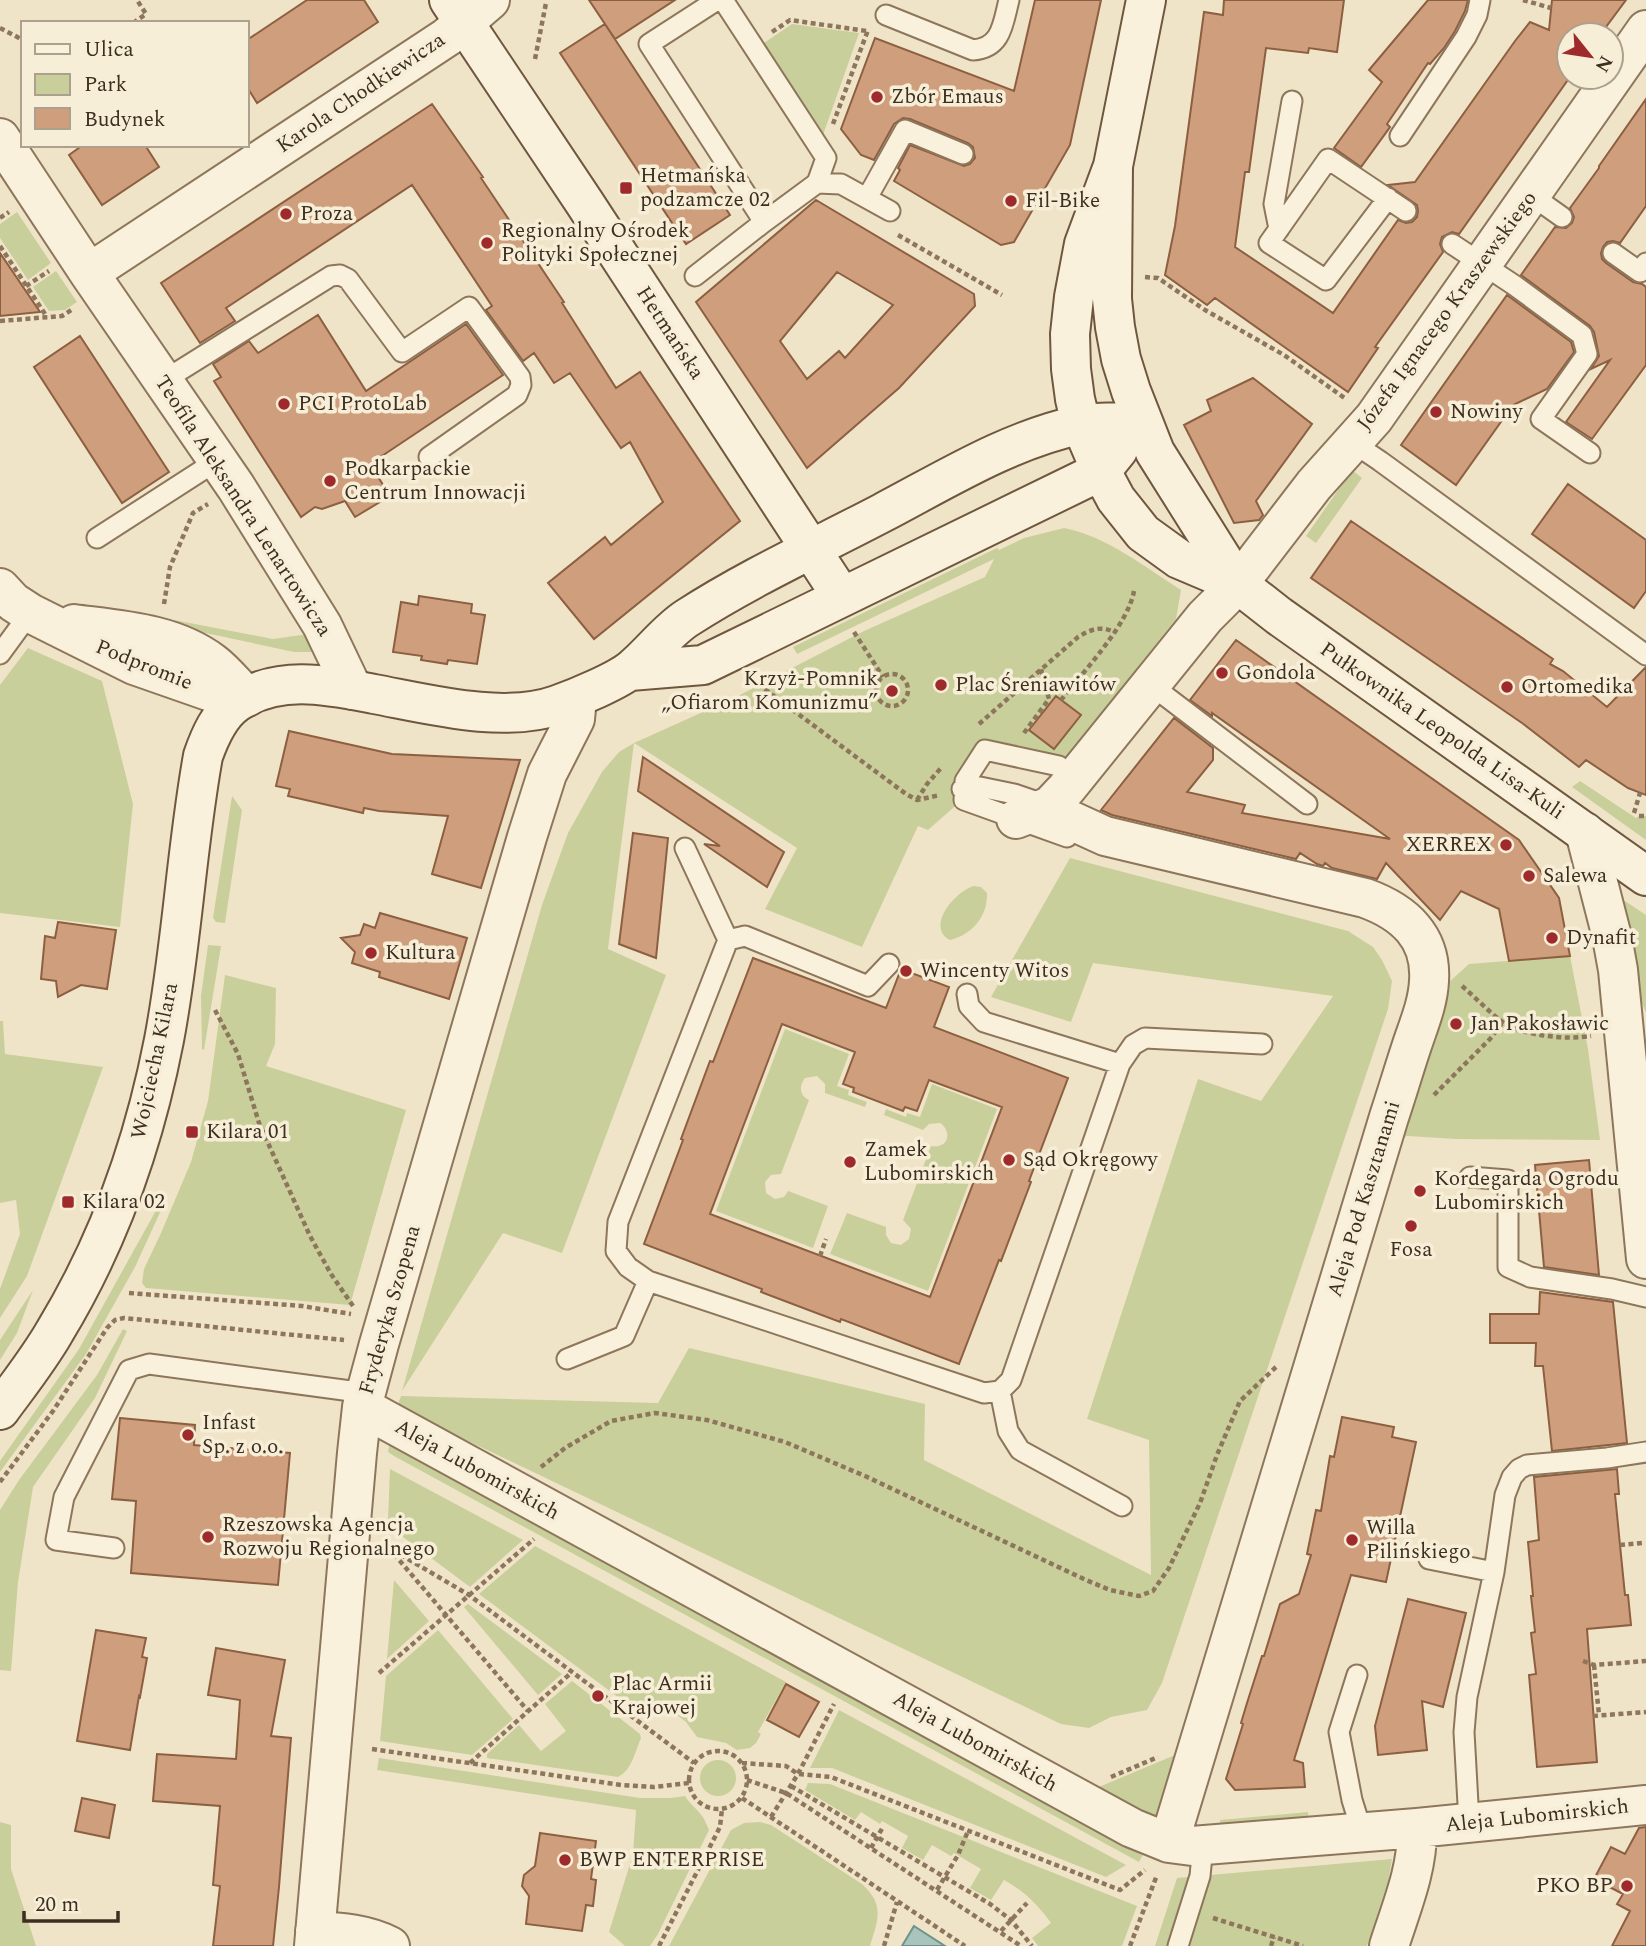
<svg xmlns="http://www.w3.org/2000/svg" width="1646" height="1946" font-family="Spectral,serif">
	<rect width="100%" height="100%" fill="#f0e4c8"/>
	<path fill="#c9cf9b" d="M792,24L859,33L823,135L764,43Z
		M17,212L51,263L28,280L0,238V224Z
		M56,271L77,302L65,310L49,311L33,287Z
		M1352,470L1362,478L1316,543L1306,536Z
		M1064,528C1106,536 1145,567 1181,590L1176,619L1059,766L985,750L961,801L928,830L918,826L862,947L765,909L797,848L634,743L608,949L666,975L562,1253L503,1233L402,1391L542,905L568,833L602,772L619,752L634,743L734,698L864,631L985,577L994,559L797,654L793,647L997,548L999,550L1024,538Z
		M174,620L273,639L315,633L317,652H294L173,626Z
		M28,648L102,681L133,804L120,927L0,913V685Z
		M1580,781L1636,818L1639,816H1646V840L1572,787Z
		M232,796L242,810L225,923L216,922L213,918Z
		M1070,858L1348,931L1373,947L1382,960L1392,981L1388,1009L1162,1683L1147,1710L1111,1717L1089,1728L1061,1724L397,1407L401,1396L658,1403L689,1348L925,1404L924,1460L1151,1575L1149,1440L1087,1419L1198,1079L1261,1101L1333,996L1093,963L1071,1022L991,997Z
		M974,886L981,887L987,893C988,916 972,935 950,940C925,927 955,891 974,886Z
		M1619,897L1646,915V1013L1640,998Z
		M208,945L221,946L204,1050L202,1049L201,996Z
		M1570,956L1588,1049L1600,1140L1456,1139L1407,1136L1395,1142L1438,992L1469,964Z
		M225,975L276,988L275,1044L266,1066L406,1110L350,1305L146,1288L142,1283L144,1269L161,1233L191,1162L208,1101Z
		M0,1021H3L5,1054L103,1067L27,1276L0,1318V1289L20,1234L16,1200L0,1203Z
		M785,1029L849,1054L837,1086L849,1090L848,1095L867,1102L865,1107L825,1093V1084L817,1076L805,1078C799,1086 799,1095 809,1100L781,1174L771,1175L765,1182L766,1193L775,1199L784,1197L788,1191L828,1206L813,1248L716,1211Z
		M932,1084L997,1109L928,1291L830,1254L847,1213L886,1227V1235L891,1243L901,1245L909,1239L911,1229L903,1220L931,1146C948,1149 953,1132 940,1123L929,1124L923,1130L884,1115L886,1109L906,1117L907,1113L920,1117Z
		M159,1205L163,1206L135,1267L86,1354L0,1472V1461L79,1349Z
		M33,1290L17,1333L0,1360V1340Z
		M123,1329L127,1331L95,1398L33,1487L18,1582L11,1671L0,1670V1510L19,1480L97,1375Z
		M394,1443L1145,1851L1139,1862L394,1456L388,1452L389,1446Z
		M390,1469L523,1540L470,1587L403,1537L388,1520Z
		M535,1546L786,1682L758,1732L761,1734L756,1743L750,1748L737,1750L726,1743L697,1737L686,1722L661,1703L638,1712L479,1594Z
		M394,1580L429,1621L387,1659Z
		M468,1604L562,1674L538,1695L464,1607Z
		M438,1630L513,1719L472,1755L380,1741L386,1676Z
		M572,1681L640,1734L641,1738C635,1752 632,1770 618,1777L487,1758V1754L519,1725L541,1751L566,1731L545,1704Z
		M839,1710L1126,1865L1106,1877L832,1768H810Z
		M1187,1750L1159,1815L1150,1816L1094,1789Z
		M379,1758L640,1798H671L685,1796C695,1811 702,1810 709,1830L658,1934L650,1946H625L609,1932L633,1854L636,1810L377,1770Z
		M700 1778a18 18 0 1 1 36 0a18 18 0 1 1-36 0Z
		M808,1783L830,1784L1137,1906L1122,1946H1038L1032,1938L1051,1923C1038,1905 1023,1890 1004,1880L991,1900L970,1888L981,1869L954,1853L951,1856L932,1845L923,1860L902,1848L908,1836L882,1821L880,1824L861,1812L855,1820L805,1790Z
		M1308,1812L1309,1823L1221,1831L1220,1820Z
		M0,1822L11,1825V1869L36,1946H0Z
		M760,1822L771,1825L862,1884C885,1905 878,1920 870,1946H669L731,1830L744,1823Z
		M1392,1859L1388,1882L1367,1946H1155L1177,1878Z"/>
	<path fill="#a9c4bc" stroke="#6f938a" stroke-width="2" d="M914,1926L945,1946H902Z"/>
	<path fill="#cf9f7d" stroke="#8d5f41" stroke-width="2" fill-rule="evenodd" d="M307,0H364L378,22L257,103L247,87V40Z
		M589,0H675L615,39Z
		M1035,0H1101L1070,145L1014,242L1001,245L894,181L900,170L898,168L910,145L964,166L970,164L975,158L973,147L968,143L910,119L903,118L894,124L874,160L861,155L841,129L875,38L1014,91Z
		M1224,0H1344L1337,52L1309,48L1308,53L1266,48L1249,172H1245L1235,247L1333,313L1398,220L1406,223L1412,222L1417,217L1418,211L1417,205L1388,185L1415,182L1515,41L1530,22L1549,30L1552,0H1626L1600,35H1569L1570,77L1459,234L1452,232L1442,237L1440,244L1443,252L1375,347L1378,348L1348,392L1215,298L1207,305L1165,275L1175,226L1204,12L1223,15Z
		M1428,0H1468L1465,11L1455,31L1444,48L1430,64L1428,63L1387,124L1390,127L1361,167L1334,148L1382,82L1369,70Z
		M605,24L730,215L686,244L560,53Z
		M1646,99V206L1620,243L1613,241L1607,242L1603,247L1601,253L1602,259L1606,263L1633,282L1642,284L1646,287V365L1592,439L1566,422L1610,360L1591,369L1599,356L1594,332L1590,326L1521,275L1555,227L1566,228L1572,223L1574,217L1570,208L1599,168V166Z
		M432,104L483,177L481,178L564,302L562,303L616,388L640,372L740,521L594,639L548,583L605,537L611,545L663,502L630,442L621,448L570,373L554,383L534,353L523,361L486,310L492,306L412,185L226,308L235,321L200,343L161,283Z
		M83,145H145L159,167L102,205L69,155Z
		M816,200L974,294L975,306L899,388L807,468L696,302ZM837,272L893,305L845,358L839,351L807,379L780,341Z
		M0,253L40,312L0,316Z
		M1507,295L1571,342L1574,352L1547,389L1513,405L1456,485L1401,445Z
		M318,315L366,391L466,324L503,375L370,464L390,496L355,517L345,501L322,509L315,507L301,517L214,381L221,377L213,364L249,341L258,353Z
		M80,336L169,472L122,503L34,367Z
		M1253,378L1312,424L1256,501L1263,515L1259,520L1234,523L1184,425L1211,411L1207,400Z
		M1568,484L1646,540V591L1634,608L1532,534Z
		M1351,521L1553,659L1550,664L1563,671L1607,707L1646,667V795L1628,788L1586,760L1579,767L1522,723L1311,578Z
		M419,596L472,604L471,613L485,615L477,664L448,660L447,664L421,660L422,656L393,652L401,602L418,605Z
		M1236,640L1519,840L1559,898L1570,956L1509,961L1499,909L1461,891L1440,920L1386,863L1377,879L1332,868L1325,863L1323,866L1317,864L1300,853L1296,859L1112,815L1101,810L1174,718L1213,748V760L1187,792L1245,805L1242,813L1390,839L1212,713V716L1190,700Z
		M1056,696L1081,715L1054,749L1029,730Z
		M289,731L392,754L520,760L481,888L432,874L448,816L379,811L364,808L363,813L288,796L290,789L276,786Z
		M643,757L784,852L767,887L704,844L720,846L638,791Z
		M633,833L668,838L656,958L619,944Z
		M380,913L467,938L449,999L379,977L380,972L352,963L355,952L341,938L360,935L364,924L375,928Z
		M58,922L116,930L107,989L81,985L58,997L56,981L41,979L45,936L55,938Z
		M753,958L886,1008L901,969L949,987L934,1027L1068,1078L1029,1181L1031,1182L1001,1261L999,1260L959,1364L841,1319L840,1322L761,1292L762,1289L644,1244L683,1140L681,1139L710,1061L713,1062ZM782,1024L855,1052L843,1084L854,1088L853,1092L903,1111L905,1107L917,1111L929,1080L1002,1107L930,1297L710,1214Z
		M1589,1160L1599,1275L1544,1267L1535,1165Z
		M1540,1292L1613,1302L1627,1443L1552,1451L1543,1366H1535L1536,1343H1490V1314H1539Z
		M1342,1417L1394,1427L1392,1437L1416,1442L1386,1582L1351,1575L1294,1760L1303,1763L1305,1787L1235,1790L1226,1779L1243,1724L1241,1723L1247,1703L1262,1656H1264L1280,1604L1299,1594L1311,1555L1307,1554L1316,1510L1321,1511L1330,1456L1334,1457Z
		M120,1418L195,1425L194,1445L290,1453L278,1585L131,1573L136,1501L112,1499Z
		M1617,1469L1619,1494H1615L1619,1535L1625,1595H1628L1631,1625L1587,1629L1597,1762L1537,1767L1529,1675L1536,1674L1531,1633L1535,1632L1531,1596H1533L1528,1542L1539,1540L1534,1477Z
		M1408,1599L1466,1613L1443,1707L1422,1701L1427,1750L1378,1755L1375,1726Z
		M96,1630L146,1638L142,1657L147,1658L140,1697L139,1696L130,1750L77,1741Z
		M216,1648L285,1660L271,1736L291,1738L279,1887L273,1946H213L220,1886L213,1885L220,1806L153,1801L157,1754L236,1759L240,1700L208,1695Z
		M786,1684L819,1702L799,1737L767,1720Z
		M82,1798L115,1805L109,1838L75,1831Z
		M1646,1827V1946H1612L1630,1911L1617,1904L1623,1894L1594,1879L1611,1847L1625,1854L1639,1828Z
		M540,1833L596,1841L591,1879L596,1880L593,1906L586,1905L582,1931L526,1924L529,1896L522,1886L524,1875L535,1866Z"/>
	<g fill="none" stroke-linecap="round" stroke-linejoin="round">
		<g stroke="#8d765c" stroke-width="23">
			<path id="lane" d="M717,0L649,44L764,222L817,183L841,184L890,211
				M723,0L826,158L817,183
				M886,15L973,50C1002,48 1003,23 1009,0
				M1400,136L1466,37L1477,15L1480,0
				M1531,195L1562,217
				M867,198L905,130L963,154
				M1388,198L1326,280L1269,243L1328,159L1406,211
				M1279,229L1274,204L1292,101
				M1452,244L1514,285L1582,335L1587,354L1541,419L1590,453
				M1613,253L1640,272L1646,263
				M695,276L764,222
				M163,381L331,276L340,275L348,279L402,352L469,307L520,377L521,385L517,395L429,457
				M1352,442L1380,461L1646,655
				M97,538L218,460
				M0,654L30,613
				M1151,685L1307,804
				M985,750L1059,766L1064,771L1070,820L1067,837L964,800L965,781Z
				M962,789L980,787L1014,794L1046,805
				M685,848L728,940
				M889,964L868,986L745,936L728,940L618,1222L616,1251L628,1267L648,1281L984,1393L1000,1391L1011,1380L1120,1064L984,1022L969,1006L967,994
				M1120,1064L1133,1045L1145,1038L1262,1044
				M1470,1177L1508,1180V1267L1530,1277L1612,1289L1646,1297
				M567,1359L624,1336L648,1281
				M1000,1391L1008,1431L1020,1450L1122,1506
				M114,1548L56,1540L64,1497L129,1370L149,1364L366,1393
				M1429,1559L1494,1572
				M1357,1675L1339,1732L1352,1800L1362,1832
				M1469,1822L1464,1732L1467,1697L1494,1572L1505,1495L1512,1477L1519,1469L1527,1465L1607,1458L1646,1452
				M1178,1946L1200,1876L1203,1845"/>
		</g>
		<g stroke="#8d765c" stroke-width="42">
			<path id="street" d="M0,138L89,273L236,487L322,625L353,690
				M89,273L447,37L490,0
				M0,588L13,602L30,613L134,665L217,694L247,697
				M74,624C120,630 174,633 213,663C225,672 236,686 247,697
				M1050,806L1070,820L1105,836L1365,898C1404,912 1432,937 1429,981C1428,1003 1419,1024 1412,1045C1404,1069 1397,1093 1389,1117L1169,1843
				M1016,819L1050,806L1066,789L1205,617L1238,584L1314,485L1374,418L1646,30
				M1585,832L1612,937L1618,970L1646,1259
				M362,1407L1132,1828L1169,1843L1192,1846L1417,1828L1646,1805
				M315,1931C341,1932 367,1934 390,1946
				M314,1946L357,1453L362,1407L379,1344L527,837L547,774L575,719L577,698
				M1389,1946C1401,1908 1418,1869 1417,1828"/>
		</g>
		<g stroke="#6f573f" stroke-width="42">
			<path id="secondary" d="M449,0L584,202L842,597
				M1146,0L1113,166L1112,299L1115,327L1121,359L1131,391L1155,452L1238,584
				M1113,166L1084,244L1074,297L1070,334L1071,369L1075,399L1081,424L1101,471L1116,499L1143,533L1179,559L1238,584L1279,616L1646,876
				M630,671L703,665L1101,471L1118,450
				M0,1410C19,1384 39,1359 55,1331C109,1242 144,1143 164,1040C182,946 186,850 203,756C210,736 219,715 236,703C278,674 328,685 374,694C428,704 504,724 557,705C576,698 618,681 633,668C651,653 667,631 687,618C749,578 817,547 882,513C945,480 1009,440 1079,425C1099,421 1122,423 1142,422"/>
		</g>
		<path stroke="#8d765c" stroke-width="4.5" stroke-dasharray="5 3.5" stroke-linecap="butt" d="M1523,0L1551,8
			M133,23L146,14L137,0
			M0,28L23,40
			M772,32L790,20L867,31
			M535,59L546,3
			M833,124L868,30
			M0,218L9,212
			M898,235L1002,295
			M0,246L47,317
			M1145,277L1158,278L1205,310L1284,355L1346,399
			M26,286L49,271
			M0,321L62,316L73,309
			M164,604L170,567L193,513L208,504
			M854,632L883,677
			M876 690a16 16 0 1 1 32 0a16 16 0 1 1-32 0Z
			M751,679L906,794L917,800L940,795
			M1061,700C1083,672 1128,625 1134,591
			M979,724L1078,637C1090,630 1100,625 1114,632
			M1024,733L1049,699L1041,669
			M917,800L927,784L941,768
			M1634,813L1640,793
			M1639,816H1646
			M1462,986C1476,998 1489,1012 1504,1023C1525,1036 1567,1040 1591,1036
			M215,1010L238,1054L259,1123L310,1236L331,1274L353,1306
			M1434,1095L1490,1039L1503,1022
			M820,1256L826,1239
			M129,1293L302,1306L351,1314
			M541,1467L565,1448L611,1421L655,1413L707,1420L785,1442L865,1476L1086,1580L1110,1590L1139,1596L1153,1591L1169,1568L1200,1503L1217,1455L1240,1401L1276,1367
			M0,1482L53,1411L107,1328L115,1320L124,1318L344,1340
			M1620,1545L1642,1543
			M386,1546L469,1595L694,1763
			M394,1554L528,1711
			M1583,1661L1594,1665L1646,1661
			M1594,1665L1599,1715
			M379,1673L534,1539
			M1593,1716L1646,1712
			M372,1749L621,1785L654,1787L689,1783
			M689 1780a29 29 0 1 1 58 0a29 29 0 1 1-58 0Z
			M470,1763L571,1673
			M742,1763L786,1766L798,1774L831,1777L1120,1890L1145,1870
			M1111,1777L1158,1757
			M747,1780L786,1793L1021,1946
			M791,1786L990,1904L1011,1920L1032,1946
			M742,1798L965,1946
			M771,1817L798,1774L834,1704
			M871,1848L883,1827
			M937,1890L958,1855L968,1831
			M1213,1918L1303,1946
			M1001,1931L1027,1903
			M659,1946L720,1827L722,1809
			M884,1946L897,1902
			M1130,1946L1157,1875
			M1271,1946L1274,1937"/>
		<use href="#lane" stroke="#faf1dc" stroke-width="19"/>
		<use href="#street" stroke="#faf1dc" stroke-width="38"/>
		<use href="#secondary" stroke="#faf1dc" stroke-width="38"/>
	</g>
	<g fill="#9e2a2b" stroke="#f7eed8" stroke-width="2.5">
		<circle cx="877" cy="97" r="7"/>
		<rect x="619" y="181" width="14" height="14" rx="3.5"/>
		<circle cx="1011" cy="201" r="7"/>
		<circle cx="286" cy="214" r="7"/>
		<circle cx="487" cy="243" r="7"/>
		<circle cx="284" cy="404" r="7"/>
		<circle cx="1436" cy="412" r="7"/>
		<circle cx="330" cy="481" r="7"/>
		<circle cx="1222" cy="673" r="7"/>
		<circle cx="941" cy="685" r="7"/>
		<circle cx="1507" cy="687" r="7"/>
		<circle cx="892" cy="691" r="7"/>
		<circle cx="1506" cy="845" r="7"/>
		<circle cx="1529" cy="876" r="7"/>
		<circle cx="1552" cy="938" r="7"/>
		<circle cx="371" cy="953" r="7"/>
		<circle cx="906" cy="971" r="7"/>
		<circle cx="1456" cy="1024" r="7"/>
		<rect x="185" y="1125" width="14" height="14" rx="3.5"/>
		<circle cx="1009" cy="1160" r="7"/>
		<circle cx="850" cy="1162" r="7"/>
		<circle cx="1420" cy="1191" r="7"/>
		<rect x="61" y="1195" width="14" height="14" rx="3.5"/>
		<circle cx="1411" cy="1226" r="7"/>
		<circle cx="188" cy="1435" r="7"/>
		<circle cx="208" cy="1537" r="7"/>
		<circle cx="1352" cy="1540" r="7"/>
		<circle cx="598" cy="1696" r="7"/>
		<circle cx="565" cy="1860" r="7"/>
		<circle cx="1627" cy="1886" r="7"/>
	</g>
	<g text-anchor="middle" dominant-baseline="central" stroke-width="7" stroke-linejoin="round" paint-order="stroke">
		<g font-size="21" fill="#3d2e20" stroke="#f7eed8">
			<text transform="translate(361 93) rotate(-34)">Karola Chodkiewicza</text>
			<text transform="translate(1447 311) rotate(-54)">Józefa Ignacego Kraszewskiego</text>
			<text transform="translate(670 333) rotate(57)">Hetmańska</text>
			<text transform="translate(243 506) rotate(57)">Teofila Aleksandra Lenartowicza</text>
			<text transform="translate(144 665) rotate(22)">Podpromie</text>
			<text transform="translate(1442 731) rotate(35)">Pułkownika Leopolda Lisa-Kuli</text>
			<text transform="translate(155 1061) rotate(-78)">Wojciecha Kilara</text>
			<text transform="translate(1364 1199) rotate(-73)">Aleja Pod Kasztanami</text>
			<text transform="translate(390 1310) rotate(-74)">Fryderyka Szopena</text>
			<text transform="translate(477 1470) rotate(29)">Aleja Lubomirskich</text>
			<text transform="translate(975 1742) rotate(29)">Aleja Lubomirskich</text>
			<text transform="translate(1537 1816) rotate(-6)">Aleja Lubomirskich</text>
		</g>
		<g font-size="21" fill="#3d2e20" stroke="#f7eed8" text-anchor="start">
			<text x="891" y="97">Zbór Emaus</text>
			<text x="640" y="176">Hetmańska<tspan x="640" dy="24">podzamcze 02</tspan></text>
			<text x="1025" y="201">Fil-Bike</text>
			<text x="300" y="214">Proza</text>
			<text x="501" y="231">Regionalny Ośrodek<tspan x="501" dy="24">Polityki Społecznej</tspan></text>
			<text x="298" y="404">PCI ProtoLab</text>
			<text x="1450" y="412">Nowiny</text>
			<text x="344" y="469">Podkarpackie<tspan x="344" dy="24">Centrum Innowacji</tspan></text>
			<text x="1236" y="673">Gondola</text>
			<text x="878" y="679" text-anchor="end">Krzyż-Pomnik<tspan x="878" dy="24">„Ofiarom Komunizmu”</tspan></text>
			<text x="955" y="685">Plac Śreniawitów</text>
			<text x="1521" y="687">Ortomedika</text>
			<text x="1492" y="845" text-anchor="end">XERREX</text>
			<text x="1543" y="876">Salewa</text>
			<text x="1566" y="938">Dynafit</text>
			<text x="385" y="953">Kultura</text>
			<text x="920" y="971">Wincenty Witos</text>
			<text x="1470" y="1024">Jan Pakosławic</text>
			<text x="206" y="1132">Kilara 01</text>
			<text x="864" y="1150">Zamek<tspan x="864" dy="24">Lubomirskich</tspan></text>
			<text x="1023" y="1160">Sąd Okręgowy</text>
			<text x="1434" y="1179">Kordegarda Ogrodu<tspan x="1434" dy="24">Lubomirskich</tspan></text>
			<text x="82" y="1202">Kilara 02</text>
			<text x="1411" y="1250" text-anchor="middle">Fosa</text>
			<text x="202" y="1423">Infast<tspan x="202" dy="24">Sp. z o.o.</tspan></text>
			<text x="222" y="1525">Rzeszowska Agencja<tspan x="222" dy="24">Rozwoju Regionalnego</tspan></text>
			<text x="1366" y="1528">Willa<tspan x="1366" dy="24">Pilińskiego</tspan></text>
			<text x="612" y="1684">Plac Armii<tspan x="612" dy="24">Krajowej</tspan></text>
			<text x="579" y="1860">BWP ENTERPRISE</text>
			<text x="1613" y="1886" text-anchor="end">PKO BP</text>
		</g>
	</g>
	<rect x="21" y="21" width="228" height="126" fill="#f7eed8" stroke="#ada18e" stroke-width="2"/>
	<rect x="35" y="44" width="35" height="10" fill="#faf1dc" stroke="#ada18e" stroke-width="2"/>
	<text x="84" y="56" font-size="21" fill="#3d2e20">Ulica</text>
	<rect x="35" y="74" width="35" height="21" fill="#c9cf9b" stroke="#ada18e" stroke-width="2"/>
	<text x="84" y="91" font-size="21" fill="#3d2e20">Park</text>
	<rect x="35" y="108" width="35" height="21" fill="#cf9f7d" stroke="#ada18e" stroke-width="2"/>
	<text x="84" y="126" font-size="21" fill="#3d2e20">Budynek</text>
	<g transform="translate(1590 56) rotate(120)"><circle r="33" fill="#f7eed8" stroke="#ada18e" stroke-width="2"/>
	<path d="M0-5L12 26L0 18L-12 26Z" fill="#9e2a2b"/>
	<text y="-10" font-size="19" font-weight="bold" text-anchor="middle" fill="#3d2e20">N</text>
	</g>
	<path d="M24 1911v10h94v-10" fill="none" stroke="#3d2e20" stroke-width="3.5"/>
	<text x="35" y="1911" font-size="21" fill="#3d2e20" stroke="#f7eed8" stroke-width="5" paint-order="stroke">20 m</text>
</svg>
